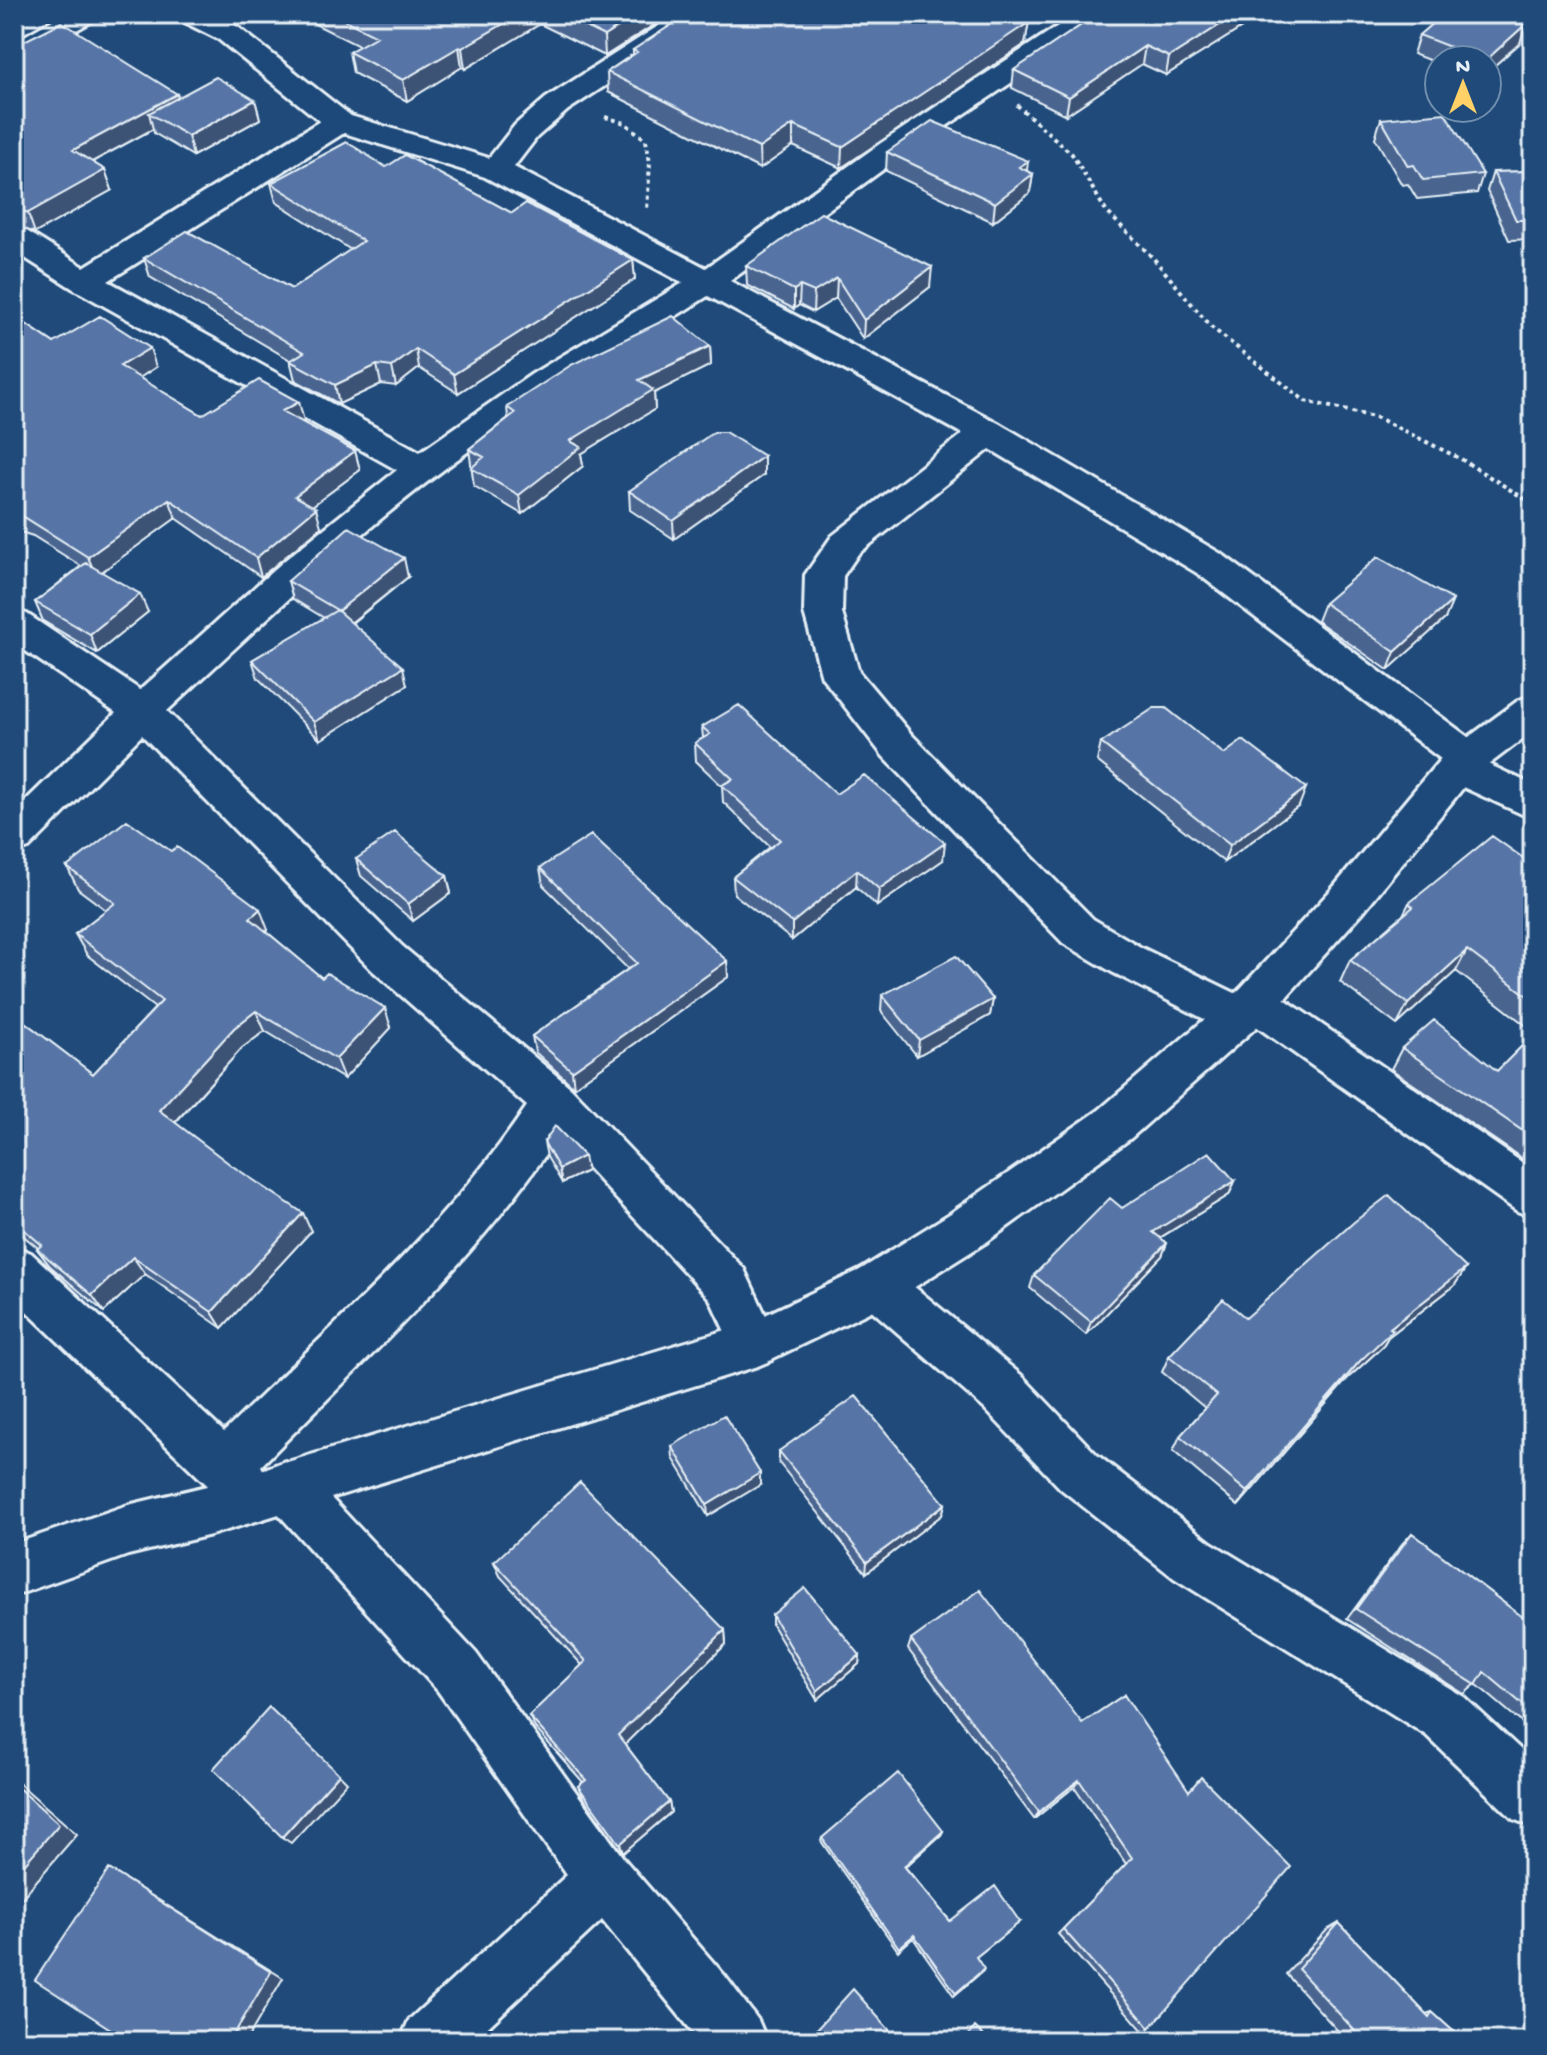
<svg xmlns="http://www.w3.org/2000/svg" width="1547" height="2055" font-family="'Gochi Hand',sans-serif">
	<rect width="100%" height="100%" fill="#1f4a7a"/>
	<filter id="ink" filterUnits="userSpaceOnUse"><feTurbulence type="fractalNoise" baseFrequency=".0125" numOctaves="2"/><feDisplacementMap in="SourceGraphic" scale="16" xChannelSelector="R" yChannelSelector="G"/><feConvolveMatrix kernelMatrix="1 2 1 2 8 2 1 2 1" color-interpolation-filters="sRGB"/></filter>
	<g filter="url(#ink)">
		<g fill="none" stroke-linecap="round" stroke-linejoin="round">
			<g stroke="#e8f1f8" stroke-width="6">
				<path id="street" d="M63,14H98L94,20L24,60L14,63V42Z
					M176,14H212L238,27L351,116L489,158L515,125L546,98L677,14H710L706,20L568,110L537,137L514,167L706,268L881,143L1076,14H1109L1105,20L903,155L730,281L1000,424L1223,555L1484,749L1490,760L1488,764L1533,785V819L1443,778L1437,767L1441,759L1197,573L990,449L858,554L843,576L842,613L859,672L911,734L1093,919L1142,948L1237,994L1240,989L1255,984L1270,989L1533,1170V1217L1517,1211L1256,1026L1239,1034L1224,1029L1112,972L1063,943L883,756L822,677L804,613L805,575L832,536L963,434L708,296C615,354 522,410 435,476C340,548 254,631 167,711L402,946L571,1088L744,1269L779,1344L772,1360L755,1367L738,1360L710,1299L558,1136C477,1260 363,1361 261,1466L265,1473L267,1468L285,1461L303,1468L476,1653L624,1859L725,1976L758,2020L767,2041H700L602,1920L473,2041H400L409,2020L567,1875L438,1691L265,1499L263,1504L245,1511L227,1504L14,1299V1246L31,1253L224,1432C329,1328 445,1229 527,1106L372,970L142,735L29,848L14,853V812L116,713L14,643V610L27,614L140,690L285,560L397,470L72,288L14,251V227L25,230L84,267L320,121L218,39L180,20ZM344,133L485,177L683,283L532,374L420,452L108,281Z
					M877,1263L894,1270L1021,1375L1097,1455L1210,1542L1464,1697L1533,1761V1827L1513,1819L1426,1735L1174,1578L1061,1489L985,1409L860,1300L853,1285L860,1270Z"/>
			</g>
			<g stroke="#e8f1f8" stroke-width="6">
				<path id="secondary" d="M1533,695V731L1471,778L1362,913L1270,1015L1131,1138L985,1243L894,1300L755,1367L211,1535L128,1555L14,1596V1544L128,1505L211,1485L746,1324L860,1270L951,1213L1099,1110L1240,989L1332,889L1443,756L1519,700Z"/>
			</g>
			<path stroke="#e8f1f8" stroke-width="4" stroke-dasharray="4 4" stroke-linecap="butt" d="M1017,105L1072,154L1106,211L1154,259L1211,327L1305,401L1378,418L1461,459L1533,504
				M605,117L625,123L646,140L650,162L647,210"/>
			<use href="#street" fill="#1f4a7a" fill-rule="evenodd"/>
			<use href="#secondary" fill="#1f4a7a" fill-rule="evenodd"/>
		</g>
		<path fill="#4a658f" stroke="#e8f1f8" stroke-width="2" d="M295,14H671L605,56L540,24L465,69L462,67L407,101L353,73L349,52L359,46Z
			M1098,14H1264L1166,75L1142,64L1066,115L1012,88L1014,70Z
			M1029,21L1025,44L841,168L793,146L760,169L608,92L607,72L633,54V50Z
			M1419,35L1520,43L1487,72V60H1439V64L1413,54Z
			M14,46L178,98L255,100L260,119L193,156L154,133L153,129L92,162L105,170L112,190L35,233L14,225Z
			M1381,119L1483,174L1477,193L1417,199L1408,184L1402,185L1375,138Z
			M887,152L1027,171L1033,174L1030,193L993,222L886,171Z
			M386,167L512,213L633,260L635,279L458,393L419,368L396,386L381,384L339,404L295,380L290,360L150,277L144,258L292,289L351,250L276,202L271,183Z
			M1533,171V239L1509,240L1487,191L1493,172Z
			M746,266L930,287L863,339L836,298L813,312L799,305L794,309L747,285Z
			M14,316L54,343L156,367L139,378L202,415L304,421L303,422L355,451L360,470L312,506L321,527L261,577L176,518L101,572L148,612L97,653L43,621L35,602L81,566L33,536L14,530Z
			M710,346L711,365L654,393L655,409L581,454L583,466L522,514L474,486L469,449L508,418L507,407Z
			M764,456V475L674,539L630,510L629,491Z
			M408,577L352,623L407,685L320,740L258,678L252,660L324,618L293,599L288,581Z
			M1324,603L1445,619L1388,670L1317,621Z
			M702,727L836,794L943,860L877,906L856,887L792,940L734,894L733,877L770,847L723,802L722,786L696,761L695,743L703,738Z
			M1101,743L1224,754L1299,806L1224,862L1097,761Z
			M356,859L447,876L451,893L413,921L361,876Z
			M1533,865V1031L1456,971L1397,1025L1340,982L1350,960L1403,915L1409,903Z
			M67,867L268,930L267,932L322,978L391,1028L344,1079L265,1031L242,1048L175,1123L311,1231L222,1328L145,1274L104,1312L50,1266L37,1249L38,1248L14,1228V1014L93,1074L155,1008L87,955L75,934L106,910L78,889Z
			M540,868L727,961L728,977L574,1087L535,1052L532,1036L628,969L543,885Z
			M882,995L993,999L990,1015L917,1056L881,1011Z
			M1533,1035V1166L1391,1069L1402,1048L1497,1071Z
			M544,1142L587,1171L562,1183L547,1157Z
			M1235,1181L1229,1195L1160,1238L1167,1243L1162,1256L1086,1335L1030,1288L1034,1275L1122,1208Z
			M1466,1268L1454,1286L1388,1337L1382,1347L1348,1378L1238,1506L1173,1451L1180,1436L1205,1408L1162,1372L1169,1356L1246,1318Z
			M672,1446L760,1485L708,1516L673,1458Z
			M779,1451L945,1504L942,1515L866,1573L779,1463Z
			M1412,1533L1533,1625V1732L1476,1684L1464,1694L1347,1619L1402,1544Z
			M494,1562L725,1630L726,1644L625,1744L669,1802L671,1812L623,1853L583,1797L578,1786L583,1782L535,1728L529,1716L582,1665L500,1576Z
			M772,1615L860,1655L859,1664L817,1700L772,1625Z
			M911,1640L1082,1723L1124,1695L1150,2028L1144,2032L1058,1934L1126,1864L1074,1787L1034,1819L908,1649Z
			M943,1831L941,1835L905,1867L950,1921L1020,1922L976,1957L983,1971L954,1996L913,1938L898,1951L821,1841L822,1838Z
			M1339,1923L1426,2014L1432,2012L1464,2041H1347L1286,1974L1327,1930Z"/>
		<path fill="#3c5274" stroke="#e8f1f8" stroke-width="2" d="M520,14H539L540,24L465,69L462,48Z
			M638,14H671L605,56L604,36Z
			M1237,14H1264L1166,75L1169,57Z
			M1029,21L1025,44L841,168L842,147Z
			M1526,24L1520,43L1487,72V60H1486Z
			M1145,46L1142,64L1066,115L1069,97Z
			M459,47L462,67L407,101L403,80Z
			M177,94L182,114L149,113L153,129L79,169L73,150Z
			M255,100L260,119L193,156L188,136Z
			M793,125V146L760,169L759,148Z
			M1028,161L1026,179L1033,174L1030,193L993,222L995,203L1019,167Z
			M105,170L112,190L35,233L28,213Z
			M633,260L635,279L458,393L454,374Z
			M932,267L930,287L863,339L864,320Z
			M837,278L836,298L813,312L814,292Z
			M800,286L799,305L794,309V290Z
			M710,346L711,365L654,393L655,409L581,454L583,466L522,514L519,495L570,441L639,380Z
			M150,348L156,367L127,386L120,366Z
			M416,349L419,368L396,386L392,367Z
			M377,365L381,384L339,404L335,385Z
			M299,402L304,421L287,430L282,411Z
			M355,451L360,470L300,515L295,496Z
			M764,456V475L674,539L673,521Z
			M169,499L176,518L96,576L88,557Z
			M316,508L321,527L261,577L256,558Z
			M404,558L408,577L343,629L338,611Z
			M140,594L148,612L97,653L90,634Z
			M1453,600L1445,619L1388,670L1395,652Z
			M403,667L407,685L320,740L314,722Z
			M1306,788L1299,806L1224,862L1230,845Z
			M945,843L943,860L877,906L879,889Z
			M857,870L856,887L792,940V923Z
			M447,876L451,893L413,921L408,904Z
			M260,909L268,930L258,939L250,918Z
			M1467,950L1456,971L1397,1025L1408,1004Z
			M727,961L728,977L574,1087L572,1071Z
			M993,999L990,1015L917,1056L919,1040Z
			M385,1008L391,1028L344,1079L336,1059Z
			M256,1011L265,1031L242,1048L169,1129L159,1110L234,1028Z
			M584,1156L587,1171L562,1183L559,1169Z
			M1235,1181L1229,1195L1148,1245L1153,1232Z
			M303,1213L311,1231L222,1328L212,1312Z
			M1167,1243L1162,1256L1086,1335L1091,1322Z
			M133,1257L145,1274L104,1312L92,1295Z
			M1466,1268L1454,1286L1388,1337L1382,1347L1348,1378L1238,1506L1247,1492L1359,1362L1390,1328Z
			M760,1473V1485L708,1516L707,1505Z
			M945,1504L942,1515L866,1573L867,1562Z
			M725,1630L726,1644L622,1747L618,1735Z
			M860,1655L859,1664L817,1700V1691Z
			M339,1774L347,1782L291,1843L282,1837Z
			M14,1779L77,1834L14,1907Z
			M1079,1780L1074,1787L1034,1819L1039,1812Z
			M669,1802L671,1812L623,1853L620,1844Z
			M943,1831L941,1835L903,1869L904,1866Z
			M109,1869L283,1978L246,2041H230Z"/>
		<path fill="#5675a6" stroke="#e8f1f8" stroke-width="2" d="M332,14H520L462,48L459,47L403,80L349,52L377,36Z
			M559,14H638L604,36Z
			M688,14H1013L1029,21L1028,23L842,147L793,125L759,148L607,72L637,52L633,50Z
			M1098,14H1237L1169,57L1145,46L1069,97L1014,70Z
			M1443,14H1501L1526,24L1486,60H1483L1419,35Z
			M62,22L177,94L73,150L105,170L28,213L14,208V46Z
			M216,77L255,100L188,136L149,113Z
			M1445,113L1483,174L1423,180L1414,165L1408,166L1381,119Z
			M932,121L1028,161L1019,167L1033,174L995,203L887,152Z
			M347,142L386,167L405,155L512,213L526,203L633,260L454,374L416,349L392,367L377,365L335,385L290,361L304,352L144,258L187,231L292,289L363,241L271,183Z
			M1533,171V220H1516L1493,172Z
			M821,213L932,267L864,320L837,278L814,292L800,286L794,290L746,266Z
			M14,316L54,343L100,316L150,348L120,366L202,415L259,380L299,402L282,411L355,451L295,496L316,508L256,558L169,499L88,557L24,517L14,514Z
			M673,316L710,346L639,380L653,390L570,441L581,447L519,495L471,468L484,457L469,449L515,413L507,407L571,365Z
			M714,432H725L764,456L673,521L629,491Z
			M349,527L404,558L338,611L403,667L314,722L252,660L337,610L288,581Z
			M1378,557L1453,600L1395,652L1324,603Z
			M86,563L140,594L90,634L35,602Z
			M739,705L836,794L864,775L945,843L879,889L857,870L792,923L733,877L780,840L722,785L733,779L695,743L710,734L702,727Z
			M1154,708H1166L1224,754L1243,740L1306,788L1230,845L1101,743Z
			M127,820L171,851L177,847L260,909L250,918L322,978L327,973L385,1008L336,1059L256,1011L234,1028L159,1110L231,1165L303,1213L212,1312L133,1257L92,1295L37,1249L42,1245L14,1221V1014L93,1074L162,1001L75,934L115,903L67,867Z
			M395,832L447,876L408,904L356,859Z
			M591,835L727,961L572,1071L532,1036L637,963L540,868Z
			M1492,836L1533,865V1000L1467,950L1408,1004L1350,960L1413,907L1409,903Z
			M956,956L993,999L919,1040L882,995Z
			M1434,1020L1497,1071L1533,1035V1138L1402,1048Z
			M555,1126L584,1156L559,1169L544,1142Z
			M1209,1152L1235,1181L1153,1232L1167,1243L1091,1322L1034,1275L1110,1198L1122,1208Z
			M1389,1195L1466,1268L1390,1328L1393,1330L1359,1362L1247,1492L1180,1436L1217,1395L1169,1356L1223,1299L1246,1318L1354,1222Z
			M856,1396L945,1504L867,1562L779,1451Z
			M724,1415L760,1473L707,1505L672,1446Z
			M580,1482L725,1630L618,1735L669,1802L620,1844L578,1786L586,1780L529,1716L586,1661L494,1562Z
			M1412,1533L1533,1625V1713L1484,1672L1476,1685L1356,1609Z
			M805,1588L860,1655L817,1691L772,1615Z
			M980,1590L1082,1723L1124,1695L1189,1791L1201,1777L1291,1867L1150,2028L1063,1929L1132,1858L1079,1780L1039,1812L911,1640Z
			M269,1707L339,1774L282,1837L213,1769Z
			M898,1773L943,1831L904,1866L950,1921L995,1886L1020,1922L976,1957L984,1969L956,1993L914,1935L899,1948L822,1838Z
			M14,1784L59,1824L14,1876Z
			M109,1869L271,1972L230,2041H129L35,1980Z
			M1339,1923L1429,2017L1432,2012L1464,2041H1364L1298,1969Z
			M853,1989L899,2041H806Z
			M975,2027L989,2041H964Z"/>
	</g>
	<rect width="1547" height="2055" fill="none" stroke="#1f4a7a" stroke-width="48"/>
	<rect x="24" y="24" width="1499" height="2007" fill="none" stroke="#e8f1f8" stroke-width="3" filter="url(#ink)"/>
	<g transform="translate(1463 84)"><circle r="38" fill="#1f4a7a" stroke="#6f8dac" stroke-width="2"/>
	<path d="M0-6L14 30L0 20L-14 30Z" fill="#ffd166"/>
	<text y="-12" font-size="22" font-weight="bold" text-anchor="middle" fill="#e8f1f8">N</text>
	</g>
</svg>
